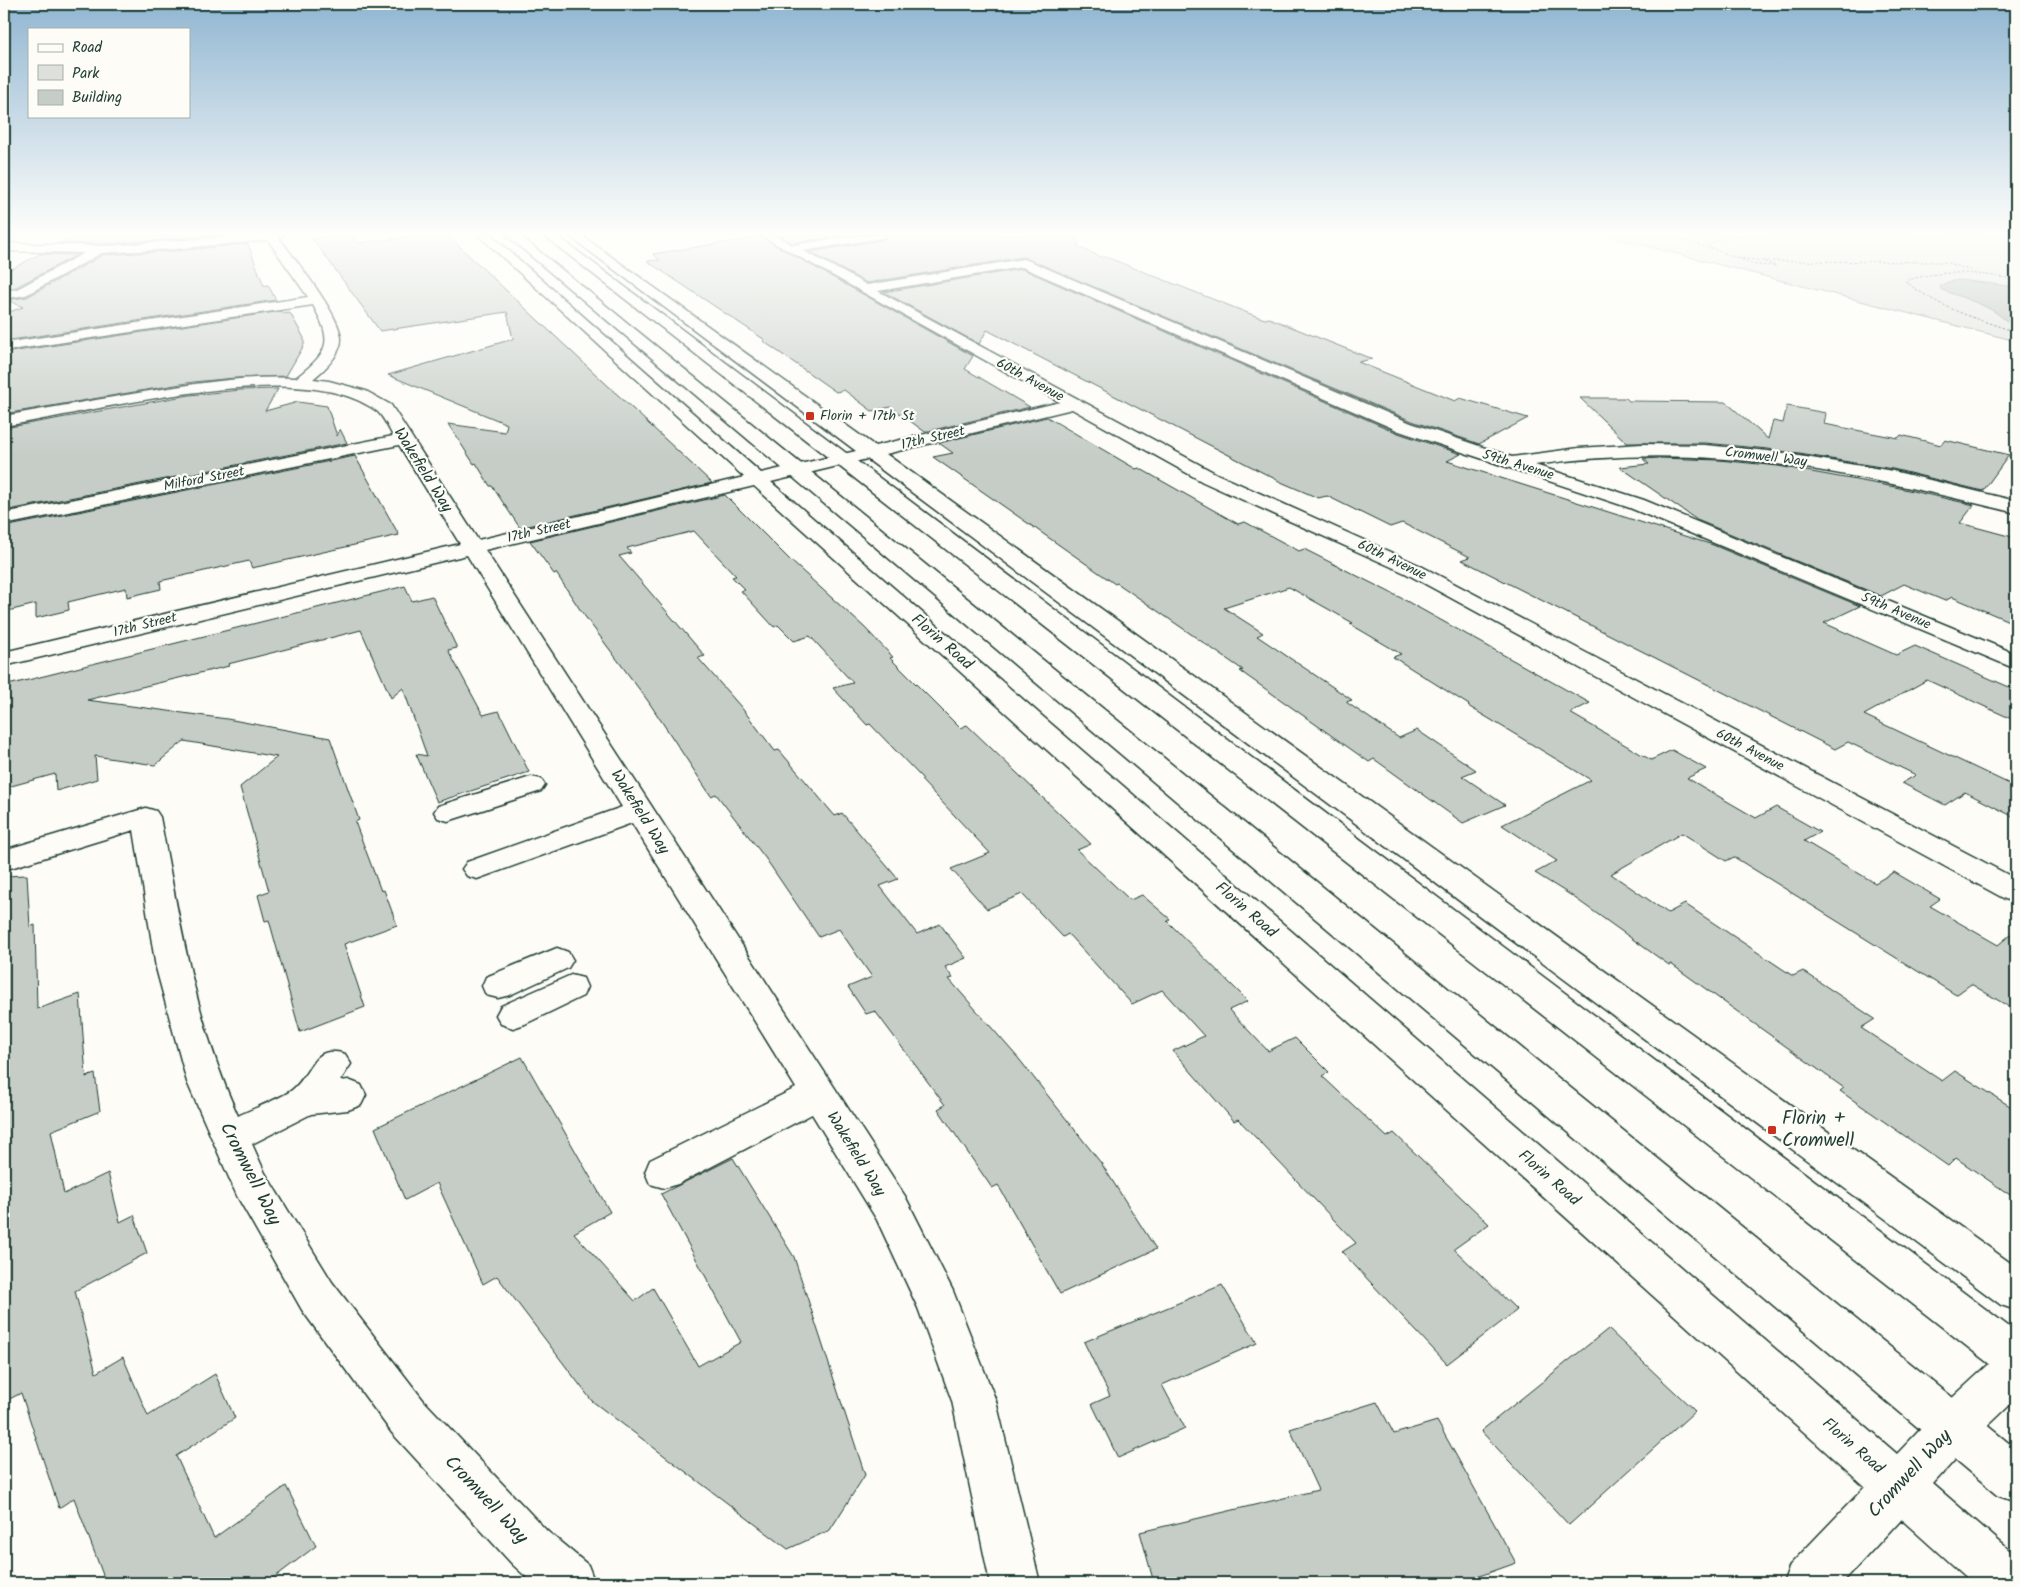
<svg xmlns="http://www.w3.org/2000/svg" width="2020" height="1587" font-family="Kalam,sans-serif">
	<rect width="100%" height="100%" fill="#fdfcf7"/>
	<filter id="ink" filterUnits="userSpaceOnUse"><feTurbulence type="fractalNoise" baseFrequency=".02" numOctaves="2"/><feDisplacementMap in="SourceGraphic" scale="10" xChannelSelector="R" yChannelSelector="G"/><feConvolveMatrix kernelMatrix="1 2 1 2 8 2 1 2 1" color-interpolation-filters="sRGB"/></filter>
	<g filter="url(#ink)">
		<path fill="#dde0db" stroke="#7e8e88" d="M1604,235H2016V341Z"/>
		<path fill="#aeb8b1" stroke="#75877f" d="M1960,280L2016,287V326C2005,322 2000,314 1990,309C1975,301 1958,296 1942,290L1940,286L1948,282Z"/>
		<path fill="#c6cdc7" stroke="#1f3d34" d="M76,235H226L107,244L61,243Z
			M338,235H352L359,243L423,235H447L712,483L520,528L492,486H490L476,463L474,464L448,424L505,432L507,424L388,375L513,339L507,312L380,331L312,238Z
			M778,235H848L793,243Z
			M890,235H1077L1078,247L1101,257H1106L1253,315L1265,319L1269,318L1372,359L1358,362L1455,401L1460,398L1528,418L1479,444L1412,421L1023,257L867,283L810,252L882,240Z
			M761,237L973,356L965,369L1030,407L925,432L891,407L872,411L844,390L836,392L763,341L765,340L647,261L660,260L653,254Z
			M248,244L264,286L268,285L276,300L4,341V314L23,307L7,300L27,297L103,255L175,251Z
			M40,254L77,255L16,287L4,289V273Z
			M1022,269L1398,433L1461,454L1447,461L1713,545L1860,606L1824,623L1896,655L1915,646L2016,690V721L1927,680L1864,715L2016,787V818L1965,792L1945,805L1902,783L1916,775L1848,742L1835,749L1462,560L1470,557L1402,523L1390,527L1327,496L1318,498L1281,482L987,330L979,344L884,292Z
			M282,311L284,314L290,313L304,338V345L286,376L234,378L193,382L4,414V353Z
			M278,389L265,411L298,402L327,406L337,436L340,429L347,443L4,511V428L190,395L241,390Z
			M1580,398H1626L1629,401L1726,402L1768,439L1773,421L1783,423L1787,406L1826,413L1824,424L1898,438L1901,435L1941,445L1945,440L2009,455L1983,491L1893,469L1768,449L1705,443H1627Z
			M1047,417L1136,469L1139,468L1238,524L1245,522L1299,551L1304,549L1401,598L1590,703L1570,713L1651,760L1672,750L1706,769L1687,778L1756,818L1776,807L1820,832L1804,841L1875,883L1894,872L1940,899L1930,906L1998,945L2016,930V1011L1971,984L1956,995L1734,857L1726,861L1682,833L1611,874L1668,913L1685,904L1793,976L1803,971L1875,1019L1861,1028L1942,1081L1955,1071L2016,1110V1199L1956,1158L1948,1166L1840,1091L1844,1088L1671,964L1669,965L1572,896L1535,873L1557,861L1502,825L1591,780L1468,706L1469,705L1393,657L1401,654L1350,624L1353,623L1289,587L1224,608L1263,633L1257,636L1352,700L1346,702L1399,738L1417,730L1476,770L1462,776L1505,805L1463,823L1374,759L1369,762L1240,671L1243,670L1117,583L1115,584L933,457L953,453L939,443Z
			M355,456L399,535L252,568L249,561L160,581L161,589L127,597L126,588L68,602L69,610L36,618V604L4,612V527Z
			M1660,458L1719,460L1778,466L1895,487L1974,505L1960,523L2016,538V624L1952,597L1945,601L1904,584L1881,596L1697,520L1620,467L1649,464L1643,459Z
			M725,495L790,560L864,627L893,657L890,658L960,728L967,725L1091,844L1077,850L1130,900L1142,895L1170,919L1167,921L1248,1001L1229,1010L1268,1051L1295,1038L1329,1072L1322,1076L1387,1137L1394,1133L1489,1224L1454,1249L1517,1310L1447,1364L1342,1252L1356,1243L1238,1119L1234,1121L1173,1051L1204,1036L1162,990L1132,1004L1068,934L1063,937L1022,894L987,909L951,869L990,853L921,780L923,779L870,724L867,725L833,688L853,683L810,636L794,641L778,625L774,627L741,591L745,590L732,577L736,576L694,531L627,548L631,553L619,556L705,656L698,658L741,707L775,751L779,750L835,816L842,813L898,879L880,886L917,934L940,924L966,958L945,967L953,978L949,979L1019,1059L1101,1163L1156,1249L1060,1294L998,1185L992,1188L938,1109L945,1105L875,1011L866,1014L848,987L872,977L839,929L819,937L766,859L716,794L711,796L648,701L581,611L556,573L554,574L530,541Z
			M405,586L412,601L432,596L457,648L448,650L483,715L499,711L529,772L437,802L416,754L427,756L403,688L391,698L361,630L228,664L229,666L87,700L227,719L330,738L359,820L355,822L381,891L384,890L397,925L344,944L365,1007L300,1032L269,920L265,921L258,895L269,891L240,787L277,757L184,741L155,765L95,756L97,779L56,791L55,774L4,788V686Z
			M27,875L30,927L35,925L37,1009L80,994L86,1077L95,1074L100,1111L51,1131L64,1194L108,1173L120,1222L134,1215L147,1253L75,1291L96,1373L123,1357L148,1416L215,1374L235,1418L176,1456L214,1538L286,1486L316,1546L267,1583H106L74,1498L59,1508L21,1393L4,1402V876Z
			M522,1057L610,1212L574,1233L635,1301L653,1288L698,1366L741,1342L661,1194L733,1158L794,1257L865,1475L830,1530L788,1549L592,1401L497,1276L483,1284L437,1183L405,1200L375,1128Z
			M1222,1285L1257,1343L1162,1385L1185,1428L1118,1458L1092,1404L1110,1396L1084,1342Z
			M1608,1329L1695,1411L1569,1525L1481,1431Z
			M1377,1402L1394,1434L1437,1421L1516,1563L1460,1583H1154L1140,1532L1318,1490L1290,1429Z"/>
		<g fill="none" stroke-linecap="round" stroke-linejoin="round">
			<g stroke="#1f3d34" stroke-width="3">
				<path id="minor" d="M249,235H284L279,238C294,258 341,316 341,339C341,355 324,370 313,379L329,381L366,391L391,405L478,540L744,477L478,235H491L761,473L856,451L568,235H581L875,446L1060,402L760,235H774L793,245L860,235H888L882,238L804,251L867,285L1023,259L1027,260L1411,423L1512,457L1579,448L1642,444L1705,445L1768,451L1893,471L2016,501V513C1851,472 1707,440 1535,465L1644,500L2016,654V669L1630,508L1399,431L1022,267L878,291L1217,474L1419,565L2016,879V902L2005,899L1405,573L1203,482L1072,409L886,454L2016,1267V1310L2001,1305L867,459L771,482L1897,1454L1938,1411L2000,1354L2016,1348V1399L1970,1443L1933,1484L2016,1556V1583H1972L1901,1519L1842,1583H1783L1790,1565L1865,1487L754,486L485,550L905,1196L953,1291L996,1401L1040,1583H990L952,1401L918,1308L877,1220L812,1114L678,1184L664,1188L650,1184L645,1172L650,1160L796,1088L632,823L477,879L467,876L462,869L467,862L622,807L467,555L4,666V652L460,544L399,445L4,525V513L393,436C389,429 385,420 379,413C376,410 371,407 367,405C288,359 94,412 4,426V416C47,408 90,401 132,394C186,385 242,375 296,378C330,351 333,342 313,305L4,351V343L308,297L268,240L175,249L102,253L26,295L4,299V291L17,289L84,253L4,251V243L107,246Z
					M531,777L541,779L545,785L541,791L448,821L438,818L434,812L438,806Z
					M146,808L156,811L160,817C179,918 195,1021 238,1116C252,1109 282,1098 292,1090C313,1073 312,1043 345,1054L351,1064L340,1081L348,1080L361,1085L366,1095L361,1105L348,1110L311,1114L252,1144L265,1173L332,1282L424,1401L547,1531L588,1565L595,1583H533L513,1565L392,1433L302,1310L237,1196L187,1082L156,968L134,830L4,870V850Z
					M557,948L568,952L573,960L568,968L510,995L498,998L486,995L482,986L486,977Z
					M571,975L583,978L587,987L583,996L525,1024L513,1028L501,1024L496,1015L501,1006Z"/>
			</g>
			<g stroke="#1f3d34" stroke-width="3">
				<path id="major" d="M506,235H519L2016,1449V1502L1999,1496Z
					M543,235H556L2016,1332V1379L2001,1373Z"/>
			</g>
			<path stroke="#1f3d34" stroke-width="1" stroke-dasharray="2.5 2" stroke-linecap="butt" d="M1663,235L1710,248
				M1738,258L1763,261L1776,266L1757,265Z
				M1738,258L1710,248L1709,244L1724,239L1750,235
				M1763,261L1944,262L1973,271
				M2016,280C1978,272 1942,269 1905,281C1941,309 1974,318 2016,332"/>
			<use href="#minor" fill="#fdfcf7" fill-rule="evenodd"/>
			<use href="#major" fill="#fdfcf7" fill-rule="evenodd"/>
		</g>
	</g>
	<linearGradient id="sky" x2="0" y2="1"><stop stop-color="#91b6d2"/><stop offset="0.51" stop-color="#fefefb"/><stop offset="1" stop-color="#fefefb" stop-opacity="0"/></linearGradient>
	<rect width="2020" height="457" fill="url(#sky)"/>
	<g fill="#c8321e" stroke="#fdfcf7" stroke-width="2">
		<rect x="805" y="411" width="10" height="10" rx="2.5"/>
		<rect x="1767" y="1125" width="10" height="10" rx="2.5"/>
	</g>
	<g text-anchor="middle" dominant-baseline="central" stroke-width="4.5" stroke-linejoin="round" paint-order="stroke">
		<g font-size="14" fill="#1f3d34" stroke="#fdfcf7">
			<text transform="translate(1030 380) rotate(29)">60th Avenue</text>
			<text transform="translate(933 438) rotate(-13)">17th Street</text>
			<text transform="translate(1766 457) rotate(7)">Cromwell Way</text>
			<text transform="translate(1518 465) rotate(17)">59th Avenue</text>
			<text transform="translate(204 479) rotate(-11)">Milford Street</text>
			<text transform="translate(539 531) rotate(-13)">17th Street</text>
			<text transform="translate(1392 560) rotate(26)">60th Avenue</text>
			<text transform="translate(1896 611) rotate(23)">59th Avenue</text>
			<text transform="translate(145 625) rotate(-14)">17th Street</text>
			<text transform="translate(1750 750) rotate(28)">60th Avenue</text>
		</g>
		<g font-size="14" fill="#1f3d34" stroke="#fdfcf7" text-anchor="start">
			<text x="820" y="416">Florin + 17th St</text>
		</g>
		<g font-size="16" fill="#1f3d34" stroke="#fdfcf7">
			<text transform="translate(423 470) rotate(58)">Wakefield Way</text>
			<text transform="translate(942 642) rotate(41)">Florin Road</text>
			<text transform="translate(640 812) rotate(58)">Wakefield Way</text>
			<text transform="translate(1246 910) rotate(41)">Florin Road</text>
			<text transform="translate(856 1154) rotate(58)">Wakefield Way</text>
			<text transform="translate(1549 1178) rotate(41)">Florin Road</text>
			<text transform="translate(1853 1446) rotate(41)">Florin Road</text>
		</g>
		<g font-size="19" fill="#1f3d34" stroke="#fdfcf7" text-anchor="start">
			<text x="1782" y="1119">Florin +<tspan x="1782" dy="22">Cromwell</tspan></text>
		</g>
		<g font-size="19" fill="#1f3d34" stroke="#fdfcf7">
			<text transform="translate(250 1174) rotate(63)">Cromwell Way</text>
			<text transform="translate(1910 1474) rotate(-47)">Cromwell Way</text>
			<text transform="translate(486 1500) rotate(47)">Cromwell Way</text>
		</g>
	</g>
	<rect width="2020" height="1587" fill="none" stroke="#fdfcf7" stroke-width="20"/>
	<rect x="10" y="10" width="2000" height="1567" fill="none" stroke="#1f3d34" stroke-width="2" filter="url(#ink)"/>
	<rect x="28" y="28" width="162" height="90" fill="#fdfcf7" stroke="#a4b0a9"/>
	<rect x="38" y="44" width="25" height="8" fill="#fdfcf7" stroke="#a4b0a9"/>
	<text x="72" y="52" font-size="15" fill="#1f3d34">Road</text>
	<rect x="38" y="65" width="25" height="15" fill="#dde0db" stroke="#a4b0a9"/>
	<text x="72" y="78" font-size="15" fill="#1f3d34">Park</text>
	<rect x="38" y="90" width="25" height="15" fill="#c6cdc7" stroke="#a4b0a9"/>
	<text x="72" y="102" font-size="15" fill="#1f3d34">Building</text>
</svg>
